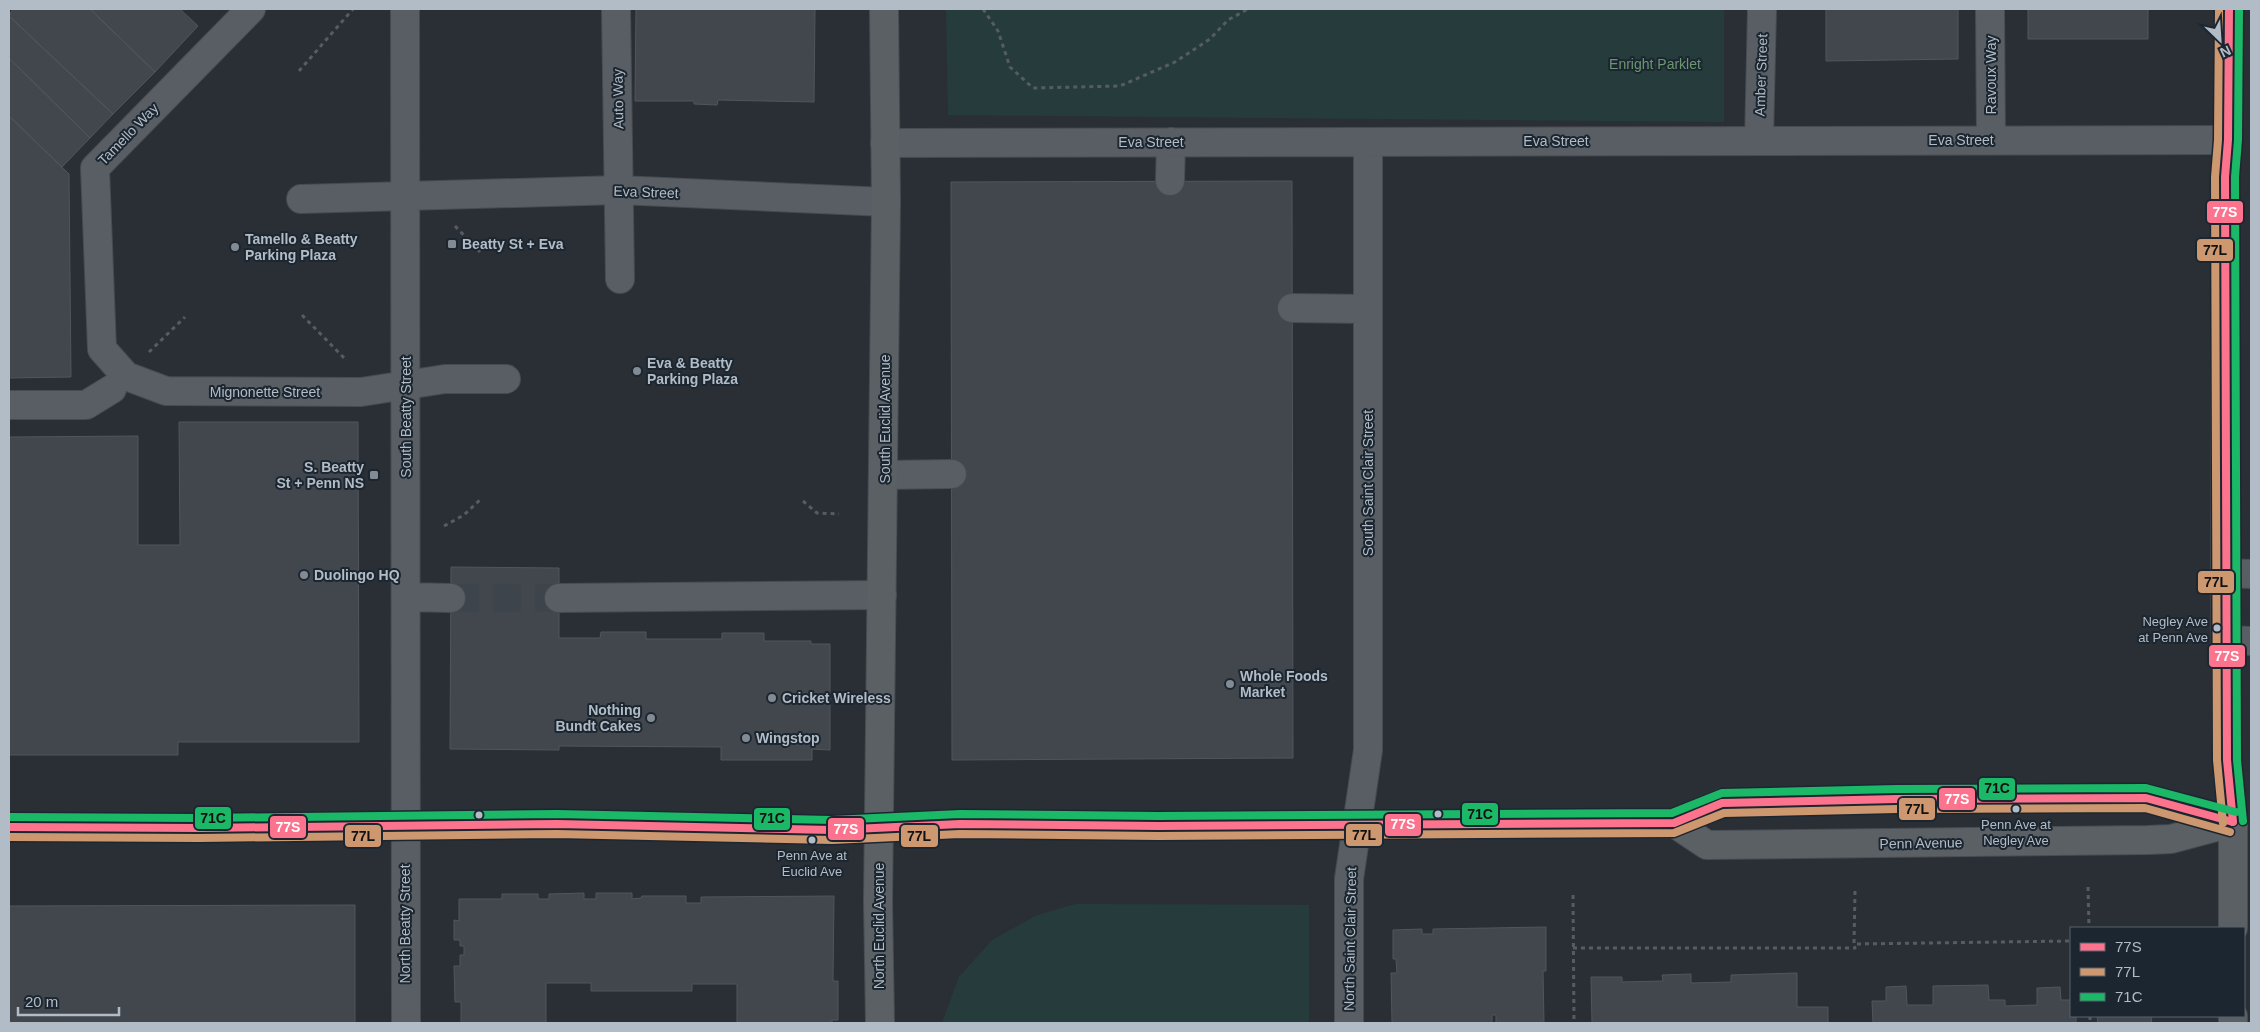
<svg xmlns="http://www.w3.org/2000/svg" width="2260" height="1032" font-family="Helvetica,sans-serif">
	<rect width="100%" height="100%" fill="#292f35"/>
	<path fill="#263c3c" d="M946,9H1724V122L948,115Z
		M1076,904L1309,905V1023H942L959,977L992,940L1037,915Z"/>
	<path fill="#41474c" stroke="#51565d" d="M13,9H90L155,72L113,114L9,16Z
		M90,9H180L198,26L155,72Z
		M636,9H815L814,102L718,100L717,105L694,104V101H635Z
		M1826,9H1958V59L1826,61Z
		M2028,9H2148V39H2028Z
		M9,16L113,114L90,138L9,58Z
		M9,58L90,138L62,167L9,116Z
		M9,116L69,174L71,377L9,378Z
		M1292,181L1293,758L952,760L951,182Z
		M179,422H358L359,742H178V755H9V437L138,436V545H180Z
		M451,567L559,568V638H600L601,632H646V639H722V633H764V641H811V644H830V750L812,749V760H721V747L559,746V750L450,749Z
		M584,893V899H596V893H632V899L641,898L642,896H686V903H701V897L834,896L833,981H838V1020H832V1023H737V984H692V991H591V983H546V1023H461V1002H455L454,966H460V955H464V946H460V940H454V920L459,921V899H502V894H538V899H549V894Z
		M355,905V1023H9V906Z
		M1546,927V971H1543L1544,1023H1496V1015H1492V1023H1392L1391,973H1397L1396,959H1393V930L1422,929V934H1433V929Z
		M1797,973V1007H1828V1023H1592L1591,977H1622V982L1663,981L1662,975L1691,974V983L1731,982V975Z
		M1988,985L1989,1000H2005V1006L2037,1005V988L2060,987L2061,1000H2071V1016H2076V1023H1873L1872,1001H1886V987L1906,986L1907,1005H1933V986Z
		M2097,1016H2152L2151,1023H2098Z"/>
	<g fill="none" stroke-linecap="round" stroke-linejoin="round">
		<path stroke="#3e444b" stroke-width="28" stroke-dasharray="28 14" stroke-linecap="butt" d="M451,598H559"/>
		<g stroke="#474b50" stroke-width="30">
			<path id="minor" d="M251,9L95,168L102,349L126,376L166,391L361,392L445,379H506
				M405,9L406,1023
				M616,9L620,279
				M1990,9L1991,140
				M1759,141L1762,9
				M885,143L2228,140
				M1170,181L1171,142
				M301,199L619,190L886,202
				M1292,308L1367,309
				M9,405H86L112,389
				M884,475L952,474
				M2225,573L2251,574
				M406,597L451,598
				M559,598L882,595
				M2226,640L2251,641
				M1349,1023V879L1368,750V142"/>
		</g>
		<g stroke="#464c52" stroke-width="30">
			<path id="major" d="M2229,9L2228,140L2225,177V573L2227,760L2233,822V928
				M1674,823L1707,845L2148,840L2171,839L2231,823
				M9,827L199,828L557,824L832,830L960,824L1158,826L1674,823L1722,803L1897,799L2146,798L2233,822
				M2233,1016V1023
				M880,1023L878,902L886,202L884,9"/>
		</g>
		<path stroke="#575c61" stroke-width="3" stroke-dasharray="4 4" stroke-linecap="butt" d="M983,9L998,31L1010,67L1033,88L1120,86L1175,62L1210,39L1228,20L1248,9
			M299,71L353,9
			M455,226L481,253
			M302,315L346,360
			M149,352L185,317
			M803,501L817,513L839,514
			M444,526L464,515L482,498
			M2088,887L2089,928
			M1855,891L1854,944L2071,941
			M1573,895L1574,1023
			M1573,948H1855L1854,944
			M2090,1016V1023"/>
		<use href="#minor" stroke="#585e63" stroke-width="28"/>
		<use href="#major" stroke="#5b6065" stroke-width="28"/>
		<g stroke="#1c2630" stroke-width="11">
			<path id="bus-1" d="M2229,9L2228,140L2225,177L2227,760L2233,822
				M9,827L199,828L557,824L832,830L960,824L1158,826L1674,823L1722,803L1897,799L2146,798L2233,822"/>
		</g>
		<g stroke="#1c2630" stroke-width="11">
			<path id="bus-2" d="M2219,9L2218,140L2215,177L2217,760L2223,823
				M9,837L199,838L557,834L832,840L960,834L1158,836L1674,833L1724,813L1897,809L2145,808L2230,832"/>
		</g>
		<g stroke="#1c2630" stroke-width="11">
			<path id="bus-3" d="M2239,9L2238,140L2235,177L2237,760L2243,821
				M9,817L199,818L557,814L832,820L960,814L1158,816L1672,813L1722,793L1897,789L2146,788L2236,812"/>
		</g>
		<use href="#bus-1" stroke="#fc738d" stroke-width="8"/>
		<use href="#bus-2" stroke="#cd976f" stroke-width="8"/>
		<use href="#bus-3" stroke="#1ab867" stroke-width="8"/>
	</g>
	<g fill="#828b94" stroke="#1c2630" stroke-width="2">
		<rect x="447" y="239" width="10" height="10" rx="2.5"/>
		<circle cx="235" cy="247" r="5"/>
		<circle cx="637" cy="371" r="5"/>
		<rect x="369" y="470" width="10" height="10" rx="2.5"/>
		<circle cx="304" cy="575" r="5"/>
		<circle cx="1230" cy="684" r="5"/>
		<circle cx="772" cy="698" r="5"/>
		<circle cx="651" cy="718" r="5"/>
		<circle cx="746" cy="738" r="5"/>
	</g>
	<g fill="#b2bcc7" stroke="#1c2630" stroke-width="2">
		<circle cx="2217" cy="628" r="4.5"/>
		<circle cx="2016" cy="809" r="4.5"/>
		<circle cx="1438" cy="814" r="4.5"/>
		<circle cx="479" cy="815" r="4.5"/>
		<circle cx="812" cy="840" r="4.5"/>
	</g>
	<g text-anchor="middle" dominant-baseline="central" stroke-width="4" stroke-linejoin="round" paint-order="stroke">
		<g font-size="13" fill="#b2bcc7" stroke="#1c2630">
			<text x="2208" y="621" text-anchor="end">Negley Ave<tspan x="2208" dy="16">at Penn Ave</tspan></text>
			<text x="2016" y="824">Penn Ave at<tspan x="2016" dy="16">Negley Ave</tspan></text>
			<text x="812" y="855">Penn Ave at<tspan x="812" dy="16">Euclid Ave</tspan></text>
		</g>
		<g font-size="14" fill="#6a9770" stroke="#1c2630">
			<text x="1655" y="64">Enright Parklet</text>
		</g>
		<g font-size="14" fill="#b2bcc7" stroke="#1c2630">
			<text transform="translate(1761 75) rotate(-88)">Amber Street</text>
			<text transform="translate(1991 75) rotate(-90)">Ravoux Way</text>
			<text transform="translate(618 99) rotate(-91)">Auto Way</text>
			<text transform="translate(128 134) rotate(-46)">Tamello Way</text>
			<text x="1961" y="140">Eva Street</text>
			<text x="1556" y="141">Eva Street</text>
			<text x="1151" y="142">Eva Street</text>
			<text transform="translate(646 192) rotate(2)">Eva Street</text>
			<text x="265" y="392">Mignonette Street</text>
			<text transform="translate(406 417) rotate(-90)">South Beatty Street</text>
			<text transform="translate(885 419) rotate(-90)">South Euclid Avenue</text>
			<text transform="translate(1368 483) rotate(-90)">South Saint Clair Street</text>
			<text transform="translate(1921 843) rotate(-1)">Penn Avenue</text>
			<text transform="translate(405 924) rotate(-90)">North Beatty Street</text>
			<text transform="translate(879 926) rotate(-90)">North Euclid Avenue</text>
			<text transform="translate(1350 939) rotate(-89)">North Saint Clair Street</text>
		</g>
		<g font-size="14" font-weight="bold" fill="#b2bcc7" stroke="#1c2630" text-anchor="start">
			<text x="245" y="239">Tamello &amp; Beatty<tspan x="245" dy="16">Parking Plaza</tspan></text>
			<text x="462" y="244">Beatty St + Eva</text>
			<text x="647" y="363">Eva &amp; Beatty<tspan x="647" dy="16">Parking Plaza</tspan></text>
			<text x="364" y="467" text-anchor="end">S. Beatty<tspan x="364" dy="16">St + Penn NS</tspan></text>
			<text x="314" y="575">Duolingo HQ</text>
			<text x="1240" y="676">Whole Foods<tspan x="1240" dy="16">Market</tspan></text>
			<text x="782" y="698">Cricket Wireless</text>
			<text x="641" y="710" text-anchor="end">Nothing<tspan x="641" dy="16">Bundt Cakes</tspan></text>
			<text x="756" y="738">Wingstop</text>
		</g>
	</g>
	<g stroke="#1c2630" stroke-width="2">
		<rect x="2206" y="200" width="38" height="24" rx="5" fill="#fc738d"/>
		<rect x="2196" y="238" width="38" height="24" rx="5" fill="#cd976f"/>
		<rect x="2197" y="570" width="38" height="24" rx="5" fill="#cd976f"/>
		<rect x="2208" y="644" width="38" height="24" rx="5" fill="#fc738d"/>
		<rect x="1978" y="777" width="38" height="24" rx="5" fill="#1ab867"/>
		<rect x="1938" y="787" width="38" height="24" rx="5" fill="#fc738d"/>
		<rect x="1898" y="797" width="38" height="24" rx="5" fill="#cd976f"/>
		<rect x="1461" y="802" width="38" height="24" rx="5" fill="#1ab867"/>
		<rect x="194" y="806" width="38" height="24" rx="5" fill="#1ab867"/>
		<rect x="753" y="807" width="38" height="24" rx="5" fill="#1ab867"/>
		<rect x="1384" y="813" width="38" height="24" rx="5" fill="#fc738d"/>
		<rect x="269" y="815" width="38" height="24" rx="5" fill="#fc738d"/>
		<rect x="827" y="817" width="38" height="24" rx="5" fill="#fc738d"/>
		<rect x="1345" y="823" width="38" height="24" rx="5" fill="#cd976f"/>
		<rect x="900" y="824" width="39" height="24" rx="5" fill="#cd976f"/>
		<rect x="344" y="824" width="38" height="24" rx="5" fill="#cd976f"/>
	</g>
	<g font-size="14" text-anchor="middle" font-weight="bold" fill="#fff">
		<text x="2225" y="217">77S</text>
		<text x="2227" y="661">77S</text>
		<text x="1957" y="804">77S</text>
		<text x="1403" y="829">77S</text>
		<text x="288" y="832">77S</text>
		<text x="846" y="834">77S</text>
	</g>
	<g font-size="14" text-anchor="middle" font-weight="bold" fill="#111">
		<text x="2215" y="255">77L</text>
		<text x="2216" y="587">77L</text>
		<text x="1997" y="793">71C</text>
		<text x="1917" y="814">77L</text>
		<text x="1480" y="819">71C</text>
		<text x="213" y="823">71C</text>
		<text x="772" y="823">71C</text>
		<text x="1364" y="840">77L</text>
		<text x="919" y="841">77L</text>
		<text x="363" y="841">77L</text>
	</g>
	<rect width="2260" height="1032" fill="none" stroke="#b2bcc7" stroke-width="20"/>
	<rect x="2070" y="927" width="175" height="90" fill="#1c2630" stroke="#58626c"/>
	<rect x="2080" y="943" width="25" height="8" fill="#fc738d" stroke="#58626c"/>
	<text x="2115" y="952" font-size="15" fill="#b2bcc7">77S</text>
	<rect x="2080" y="968" width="25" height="8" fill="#cd976f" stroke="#58626c"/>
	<text x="2115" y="977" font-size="15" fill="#b2bcc7">77L</text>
	<rect x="2080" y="993" width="25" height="8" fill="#1ab867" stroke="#58626c"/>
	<text x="2115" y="1002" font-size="15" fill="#b2bcc7">71C</text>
	<g transform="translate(2220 40) rotate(155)" stroke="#1c2630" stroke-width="4" paint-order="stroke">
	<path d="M0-4L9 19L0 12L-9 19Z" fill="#b2bcc7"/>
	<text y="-8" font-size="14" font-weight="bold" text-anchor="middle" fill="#b2bcc7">N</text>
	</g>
	<path d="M18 1007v8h101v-8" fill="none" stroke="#b2bcc7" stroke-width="2.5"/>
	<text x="25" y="1007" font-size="15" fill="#b2bcc7" stroke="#1c2630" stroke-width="4" paint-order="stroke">20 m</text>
</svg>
